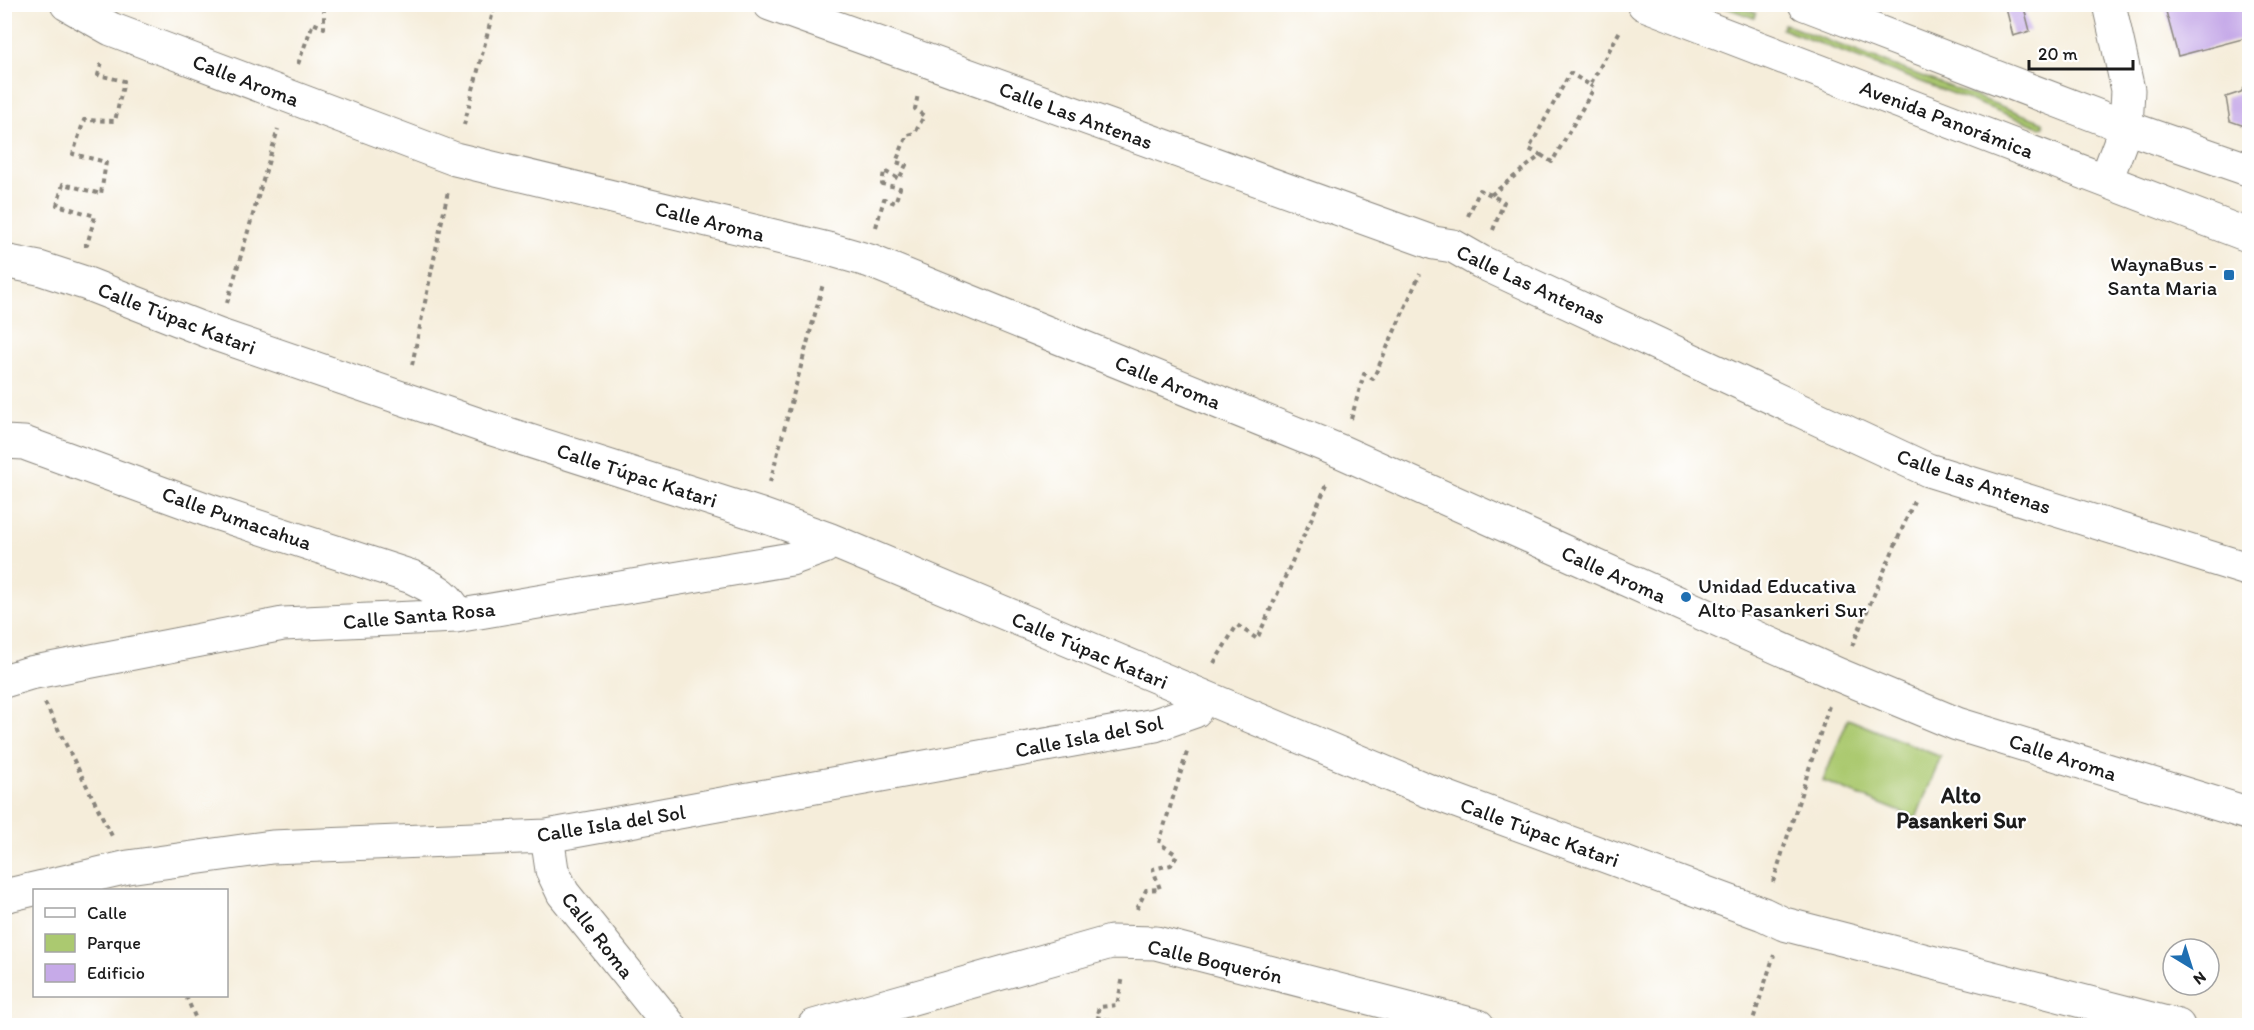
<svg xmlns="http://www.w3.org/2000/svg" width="2254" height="1030" font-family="Itim,sans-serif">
	<rect width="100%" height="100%" fill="#fff"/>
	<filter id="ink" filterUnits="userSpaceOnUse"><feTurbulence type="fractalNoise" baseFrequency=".0167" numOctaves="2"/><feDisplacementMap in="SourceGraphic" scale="12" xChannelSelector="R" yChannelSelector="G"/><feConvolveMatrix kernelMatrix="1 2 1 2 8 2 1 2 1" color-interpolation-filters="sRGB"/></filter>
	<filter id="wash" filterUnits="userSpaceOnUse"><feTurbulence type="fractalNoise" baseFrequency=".008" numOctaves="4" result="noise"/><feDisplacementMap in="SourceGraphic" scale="24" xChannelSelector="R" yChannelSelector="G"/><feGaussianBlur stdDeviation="1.35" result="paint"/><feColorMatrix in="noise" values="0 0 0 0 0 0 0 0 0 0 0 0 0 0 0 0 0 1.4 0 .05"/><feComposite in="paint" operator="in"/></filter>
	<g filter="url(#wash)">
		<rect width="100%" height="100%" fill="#f5edda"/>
		<path fill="#abc970" stroke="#647246" stroke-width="1.5" d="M1719,5H1733L1756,13L1754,18Z
			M1784,24L2043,122L2044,126L2040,127L1782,29Z
			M1848,719L1941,757L1916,818L1823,781Z"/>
		<g id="blocks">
			<path fill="#c6aae8" d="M2005,4H2023L2030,31L2013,36Z
				M2164,4H2250V37L2178,56Z
				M2245,87L2250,89V128L2230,121L2226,97L2241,92Z"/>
		</g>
	</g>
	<g filter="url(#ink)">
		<use href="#blocks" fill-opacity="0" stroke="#88847b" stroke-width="1.5"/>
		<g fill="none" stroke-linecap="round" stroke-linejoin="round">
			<g stroke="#88847b" stroke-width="35">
				<path id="minor" d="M67,4L111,29L455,159L832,250L870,261L1342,452L1839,675L1957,724L2250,814
					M770,4L1434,243L1453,246L1481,262L1928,470L2250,570
					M2106,180L2126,127L2128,90L2109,4
					M4,261L39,268L85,283L218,335L483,426L761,515L828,539L1429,791L1763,914L1784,924L2178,1026
					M4,442L24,443L213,512L412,577C429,586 452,595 456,616
					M4,681L30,673L283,624L456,616L791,559L824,547L828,539
					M547,836L552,870L563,893L670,1026
					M4,896L128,867L272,847L547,836L1155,725L1195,711L1196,694
					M814,1026L1111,942L1156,943L1478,1026"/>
			</g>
			<g stroke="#88847b" stroke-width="35">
				<path id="major" d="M1644,4L2250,236
					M1805,4L2126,127L2250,170"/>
			</g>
			<path stroke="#88847b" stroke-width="4" stroke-dasharray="4.5 4.5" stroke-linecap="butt" d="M298,64L313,23L324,28V4
				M464,125L495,4
				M1541,155L1552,162L1594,88L1590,85
				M1468,216L1480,190L1491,195
				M876,227L884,199L895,203L900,188L882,184L884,171L899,179L906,165L896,162L907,135L915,133L924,116L915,109L918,94
				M1493,230L1504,202L1491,195L1541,155L1529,149L1570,73L1590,85L1621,29
				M84,245H87L95,216L57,205L63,184L101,194L106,162L73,154L84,120L115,121L124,81L98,75L102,62
				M227,303L278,129
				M412,365L448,191
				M1351,419L1364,374L1373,379L1420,274
				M770,482L823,284
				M1852,646L1914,501
				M1214,663L1237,625L1257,639L1328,482
				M45,703L112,836
				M1773,882L1829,706
				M1137,909L1146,890L1160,889L1153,869L1171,865L1177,855L1159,843L1188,749
				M186,996L199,1026
				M1096,1026V1024L1103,1026
				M1112,1026L1113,1021L1096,1017L1099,1007L1117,1005L1123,977
				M1751,1026L1774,955"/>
			<use href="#minor" stroke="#fff" stroke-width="33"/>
			<use href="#major" stroke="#fff" stroke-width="33"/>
		</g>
	</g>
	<g fill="#1f6fb2" stroke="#fff" stroke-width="2">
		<rect x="2223" y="269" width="12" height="12" rx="3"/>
		<circle cx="1686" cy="597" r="6"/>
	</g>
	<g text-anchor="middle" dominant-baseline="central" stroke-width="4.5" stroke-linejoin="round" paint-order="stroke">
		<g font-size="21" fill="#1c1c1c" stroke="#fff">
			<text transform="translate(246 80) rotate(21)">Calle Aroma</text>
			<text transform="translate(1076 115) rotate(20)">Calle Las Antenas</text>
			<text transform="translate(1947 119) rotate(21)">Avenida Panorámica</text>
			<text transform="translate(710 221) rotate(14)">Calle Aroma</text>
			<text transform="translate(1531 284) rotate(25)">Calle Las Antenas</text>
			<text transform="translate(177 318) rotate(21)">Calle Túpac Katari</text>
			<text transform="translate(1168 382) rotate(22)">Calle Aroma</text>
			<text transform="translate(637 475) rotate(18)">Calle Túpac Katari</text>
			<text transform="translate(1974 481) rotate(19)">Calle Las Antenas</text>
			<text transform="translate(237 518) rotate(19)">Calle Pumacahua</text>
			<text transform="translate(1614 574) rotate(24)">Calle Aroma</text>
			<text transform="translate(419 615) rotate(-5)">Calle Santa Rosa</text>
			<text transform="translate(1090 650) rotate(23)">Calle Túpac Katari</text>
			<text transform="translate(1089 736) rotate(-11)">Calle Isla del Sol</text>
			<text transform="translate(2063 757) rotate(18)">Calle Aroma</text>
			<text transform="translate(611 823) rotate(-9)">Calle Isla del Sol</text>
			<text transform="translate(1540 832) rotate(20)">Calle Túpac Katari</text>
			<text transform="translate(598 935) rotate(52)">Calle Roma</text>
			<text transform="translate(1215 961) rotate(13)">Calle Boquerón</text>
		</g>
		<g font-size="21" fill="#1c1c1c" stroke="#fff" text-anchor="end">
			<text x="2217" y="263">WaynaBus -<tspan x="2217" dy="24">Santa Maria</tspan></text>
			<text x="1698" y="585" text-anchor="start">Unidad Educativa<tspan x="1698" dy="24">Alto Pasankeri Sur</tspan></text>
		</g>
		<g font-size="22" font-weight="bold" fill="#1c1c1c" stroke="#fff">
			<text x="1961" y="795">Alto<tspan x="1961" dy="25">Pasankeri Sur</tspan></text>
		</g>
	</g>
	<rect width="2254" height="1030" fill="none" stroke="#fff" stroke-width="24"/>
	<rect x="33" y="889" width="195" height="108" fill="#ffffff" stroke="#a4a4a4" stroke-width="1.5"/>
	<rect x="45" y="908" width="30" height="9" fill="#ffffff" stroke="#a4a4a4" stroke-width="1.5"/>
	<text x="87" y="919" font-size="18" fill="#1c1c1c">Calle</text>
	<rect x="45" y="934" width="30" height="18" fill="#abc970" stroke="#a4a4a4" stroke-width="1.5"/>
	<text x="87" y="949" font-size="18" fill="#1c1c1c">Parque</text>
	<rect x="45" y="964" width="30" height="18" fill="#c6aae8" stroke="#a4a4a4" stroke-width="1.5"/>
	<text x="87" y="979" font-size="18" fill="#1c1c1c">Edificio</text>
	<g transform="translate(2191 967) rotate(142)"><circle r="28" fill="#ffffff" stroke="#a4a4a4" stroke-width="1.5"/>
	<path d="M0-4.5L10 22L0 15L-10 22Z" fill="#1f6fb2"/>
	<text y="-9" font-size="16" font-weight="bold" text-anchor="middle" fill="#1c1c1c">N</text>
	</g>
	<path d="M2029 60v9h104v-9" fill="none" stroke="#1c1c1c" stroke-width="3"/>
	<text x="2038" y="60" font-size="18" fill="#1c1c1c" stroke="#ffffff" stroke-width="4.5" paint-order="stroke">20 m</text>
</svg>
